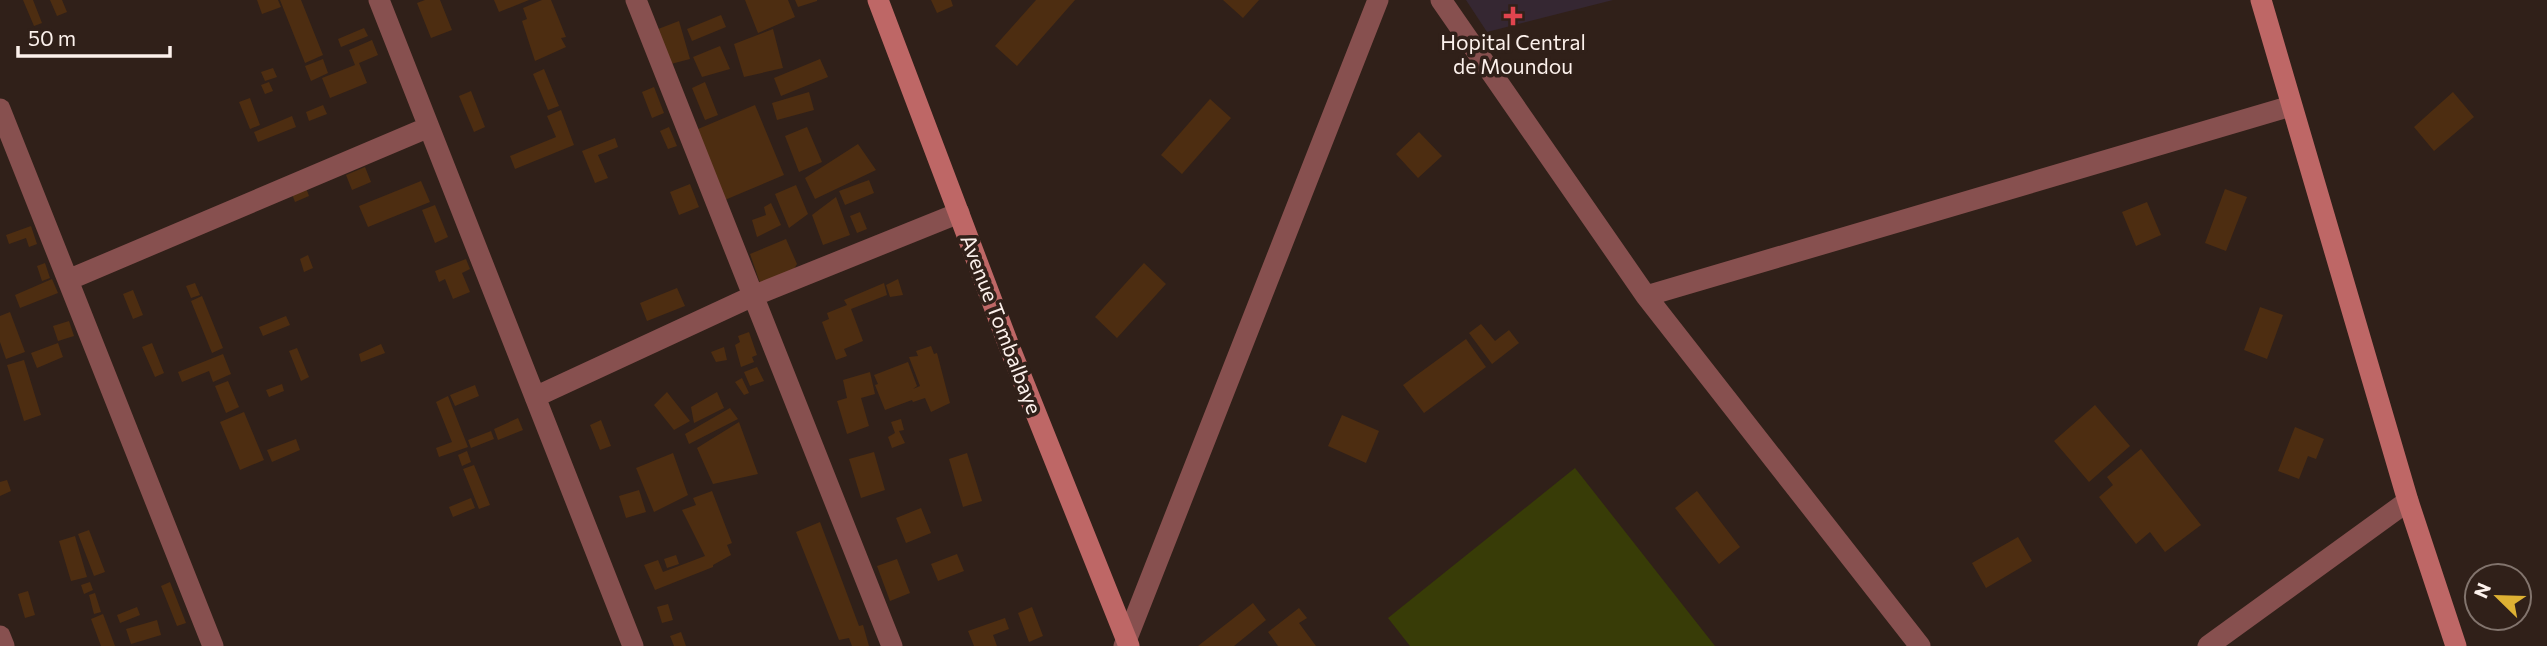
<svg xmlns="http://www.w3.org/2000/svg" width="2547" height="646" font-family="Commissioner,sans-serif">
	<rect width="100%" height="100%" fill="#302019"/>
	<path fill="#352732" d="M1466,0H1613L1487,32Z"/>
	<path fill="#383c07" d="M1575,468L1715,646H1410L1388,618Z"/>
	<path fill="#4d2d11" d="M23,0H33L42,23L34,26Z
		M50,0H62L67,12L57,16Z
		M257,0H278L281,7L262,14Z
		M280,0H301L323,55L305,63Z
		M425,0H440L452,30L431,38L417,3Z
		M494,0H529L499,12Z
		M542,0H551L566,37L561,38L566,47L535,61L522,21L527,19L523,8Z
		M745,0H788L795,17L758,33Z
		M795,0H817V1L798,7Z
		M931,0H951L953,6L937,13Z
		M1036,0H1075L1017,66L995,46Z
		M1223,0H1259L1243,18Z
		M721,15L726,27L692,41L687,29Z
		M679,21L690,59L667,65L653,31Z
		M364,28L368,36L341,47L338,39Z
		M773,29L783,68L744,77L734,44Z
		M372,40L378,55L359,63L367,83L330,98L322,78L355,65L349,50Z
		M720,46L730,69L702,77L693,57Z
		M323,59L328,73L311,81L305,66Z
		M820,59L828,77L781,96L774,78Z
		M273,68L277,77L265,81L261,72Z
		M544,69L559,106L548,110L533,74Z
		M269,82L273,91L265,94L261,85Z
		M705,82L718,115L705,120L692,88Z
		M654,87L664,113L652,118L642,92Z
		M471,91L485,127L474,132L459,96Z
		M809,92L814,110L777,120L772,103Z
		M2453,92L2474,117L2434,151L2414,127Z
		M250,98L260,125L250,129L239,102Z
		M1210,99L1231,118L1182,174L1161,155Z
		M323,105L327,114L309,121L306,112Z
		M755,105L784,175L720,202L691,132Z
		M561,110L574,145L515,169L510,156L556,137L547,116Z
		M292,116L296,127L258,142L254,132Z
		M669,127L677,146L668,149L660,131Z
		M807,127L822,162L799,172L785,136Z
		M1419,132L1442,156L1418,178L1396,154Z
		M615,138L618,147L598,155L608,178L595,183L582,151Z
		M858,144L876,170L815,199L805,178Z
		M365,167L371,182L352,190L346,175Z
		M869,180L874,193L845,205L839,191Z
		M421,181L430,202L368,227L359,206Z
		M690,184L699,207L679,215L670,192Z
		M796,185L808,214L789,228L775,194Z
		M306,188L309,196L295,202L292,194Z
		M2225,189L2247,197L2226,251L2205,243Z
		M836,197L850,235L823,245L812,215Z
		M2147,202L2161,235L2136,246L2122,212Z
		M771,203L781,225L757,237L752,220L766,215L764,207Z
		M435,205L448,237L435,243L422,210Z
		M860,212L867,229L857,233L850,216Z
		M31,226L37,244L29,247L26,238L9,244L6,235Z
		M786,239L797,264L790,276L761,286L750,254Z
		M308,255L313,268L304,272L300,259Z
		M466,259L470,269L462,273L470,292L453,299L445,279L439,282L435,271Z
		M45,263L50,278L42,281L37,266Z
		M1144,263L1166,284L1117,338L1095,317Z
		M52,279L58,293L20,308L15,295Z
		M898,279L903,295L890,297L886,285Z
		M195,283L200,295L191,298L186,286Z
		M884,283L887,295L851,309L863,341L844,349L847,356L836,360L822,322L829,319L827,313L847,305L844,300Z
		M677,288L685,306L647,321L640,303Z
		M133,290L143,315L133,319L123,294Z
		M202,296L223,348L212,353L191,301Z
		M2260,307L2283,315L2267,359L2244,350Z
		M10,312L25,352L6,359L0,342V316Z
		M286,316L290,325L263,336L259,327Z
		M69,321L74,336L58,341L53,326Z
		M1481,324L1495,341L1509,330L1519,343L1492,364L1469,333Z
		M749,332L757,355L752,357L754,362L741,367L735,345L740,342L738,336Z
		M1466,339L1486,367L1424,413L1403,385Z
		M58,343L63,357L37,368L31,353Z
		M152,343L164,373L155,377L142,347Z
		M381,344L385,353L361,362L359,354Z
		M931,346L934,354L937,353L950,403L931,412L925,398L913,402L912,400L885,410L875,385L878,384L874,375L908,362L917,386L913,389L920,386L909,357L918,356L916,351Z
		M724,347L727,360L716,362L711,352Z
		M297,348L309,377L301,381L289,351Z
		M223,354L231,374L213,382L209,371L182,382L178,372Z
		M24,360L41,415L24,421L7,365Z
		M757,367L764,381L750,386L744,372Z
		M870,372L875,394L861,398L869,426L847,434L837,401L847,398L843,380Z
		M742,378L749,393L744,395L735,382Z
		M228,381L239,407L226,413L215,386Z
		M282,384L284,391L269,397L266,390Z
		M475,385L479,396L455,406L450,395Z
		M667,392L690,421L674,430L654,405Z
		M717,392L724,408L694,423L691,407Z
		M448,396L468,447L439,457L436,448L452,442L436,402Z
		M2095,405L2130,446L2089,482L2054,441Z
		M730,408L738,419L689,444L685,434Z
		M244,412L264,460L240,470L220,422Z
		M1342,415L1379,431L1366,463L1328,446Z
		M518,418L523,430L498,440L494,429Z
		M901,419L904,430L899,431L905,443L892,448L888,437L895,433L891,422Z
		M601,420L611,446L600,450L590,425Z
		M739,422L758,474L713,484L697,448Z
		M2295,427L2324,439L2316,459L2308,456L2299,479L2278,471Z
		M491,431L494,439L471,448L468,440Z
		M296,439L300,450L272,462L267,450Z
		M2141,449L2201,525L2165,552L2150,532L2136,544L2099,497L2113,485L2107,477Z
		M467,451L471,462L462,466L458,455Z
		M874,452L885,490L861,498L849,459Z
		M673,453L688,495L654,512L636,468Z
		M967,453L982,501L963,507L949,459Z
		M474,465L490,505L479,509L463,469Z
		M7,480L11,491L0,496V482Z
		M639,490L646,512L626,518L619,496Z
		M712,491L732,543L727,545L731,555L713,565V567L655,590L644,565L658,560L663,572L705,556L682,510L696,505L693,498Z
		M1697,491L1740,547L1719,564L1675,508Z
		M471,498L475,508L453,517L449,507Z
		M921,508L931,533L906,543L896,518Z
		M820,522L859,626L863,625L869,646H852L849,638L839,640L796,532Z
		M89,530L105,572L94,576L78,534Z
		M75,536L87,577L71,581L59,541Z
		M2018,537L2032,561L1986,588L1972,563Z
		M957,554L964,571L938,581L931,564Z
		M676,555L679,564L667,568L664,559Z
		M897,559L910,593L890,601L877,566Z
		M90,582L93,590L84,594L81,585Z
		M170,582L186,623L177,626L161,586Z
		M28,591L35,615L25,618L18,594Z
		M95,593L101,612L94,614L89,595Z
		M1253,603L1266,620L1234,646H1198Z
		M668,604L673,620L662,623L657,607Z
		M137,607L140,615L120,623L117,615Z
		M1032,607L1043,636L1029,642L1018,613Z
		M1299,608L1307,618L1299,623L1316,646H1278L1268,632Z
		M103,614L115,646H101L91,619Z
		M1005,618L1009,629L993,635L997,646H974L968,631Z
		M157,620L161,635L131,644L126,629Z
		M681,632L686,646H674L670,636Z"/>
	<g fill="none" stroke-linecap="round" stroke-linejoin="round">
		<path stroke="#87504f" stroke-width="21" d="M379,0L633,646
			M636,0L892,646
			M1441,0L1646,296L1920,646
			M0,109L213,646
			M68,280L429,127
			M1646,296L2291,106
			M535,397L753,296L959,213
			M0,636L4,646
			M1124,646L1378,0
			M2208,646L2408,501"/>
		<path stroke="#be6766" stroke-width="21" d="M878,0L1009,346L1129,646
			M2261,0L2408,501L2456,646"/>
	</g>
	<path fill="#e0444e" stroke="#302019" stroke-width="2.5" d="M1509.5 5.5h7v7h7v7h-7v7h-7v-7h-7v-7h7z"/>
	<g text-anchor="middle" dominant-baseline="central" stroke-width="7" stroke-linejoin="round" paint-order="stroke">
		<g font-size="21" fill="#fcf1ec" stroke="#302019">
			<text x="1513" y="41">Hopital Central<tspan x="1513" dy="24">de Moundou</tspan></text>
		</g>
		<g font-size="21" fill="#fcf1ec" stroke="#302019">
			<text transform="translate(1002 324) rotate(69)">Avenue Tombalbaye</text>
		</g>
	</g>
	<g transform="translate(2498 597) rotate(293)"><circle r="33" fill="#302019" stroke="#82746d" stroke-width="2"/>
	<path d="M0-5L12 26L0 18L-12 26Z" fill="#deb133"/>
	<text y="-10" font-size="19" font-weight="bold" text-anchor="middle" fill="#fcf1ec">N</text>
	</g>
	<path d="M18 46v10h152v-10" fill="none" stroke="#fcf1ec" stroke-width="3.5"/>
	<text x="28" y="46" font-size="21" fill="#fcf1ec" stroke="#302019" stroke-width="5" paint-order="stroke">50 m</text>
</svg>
